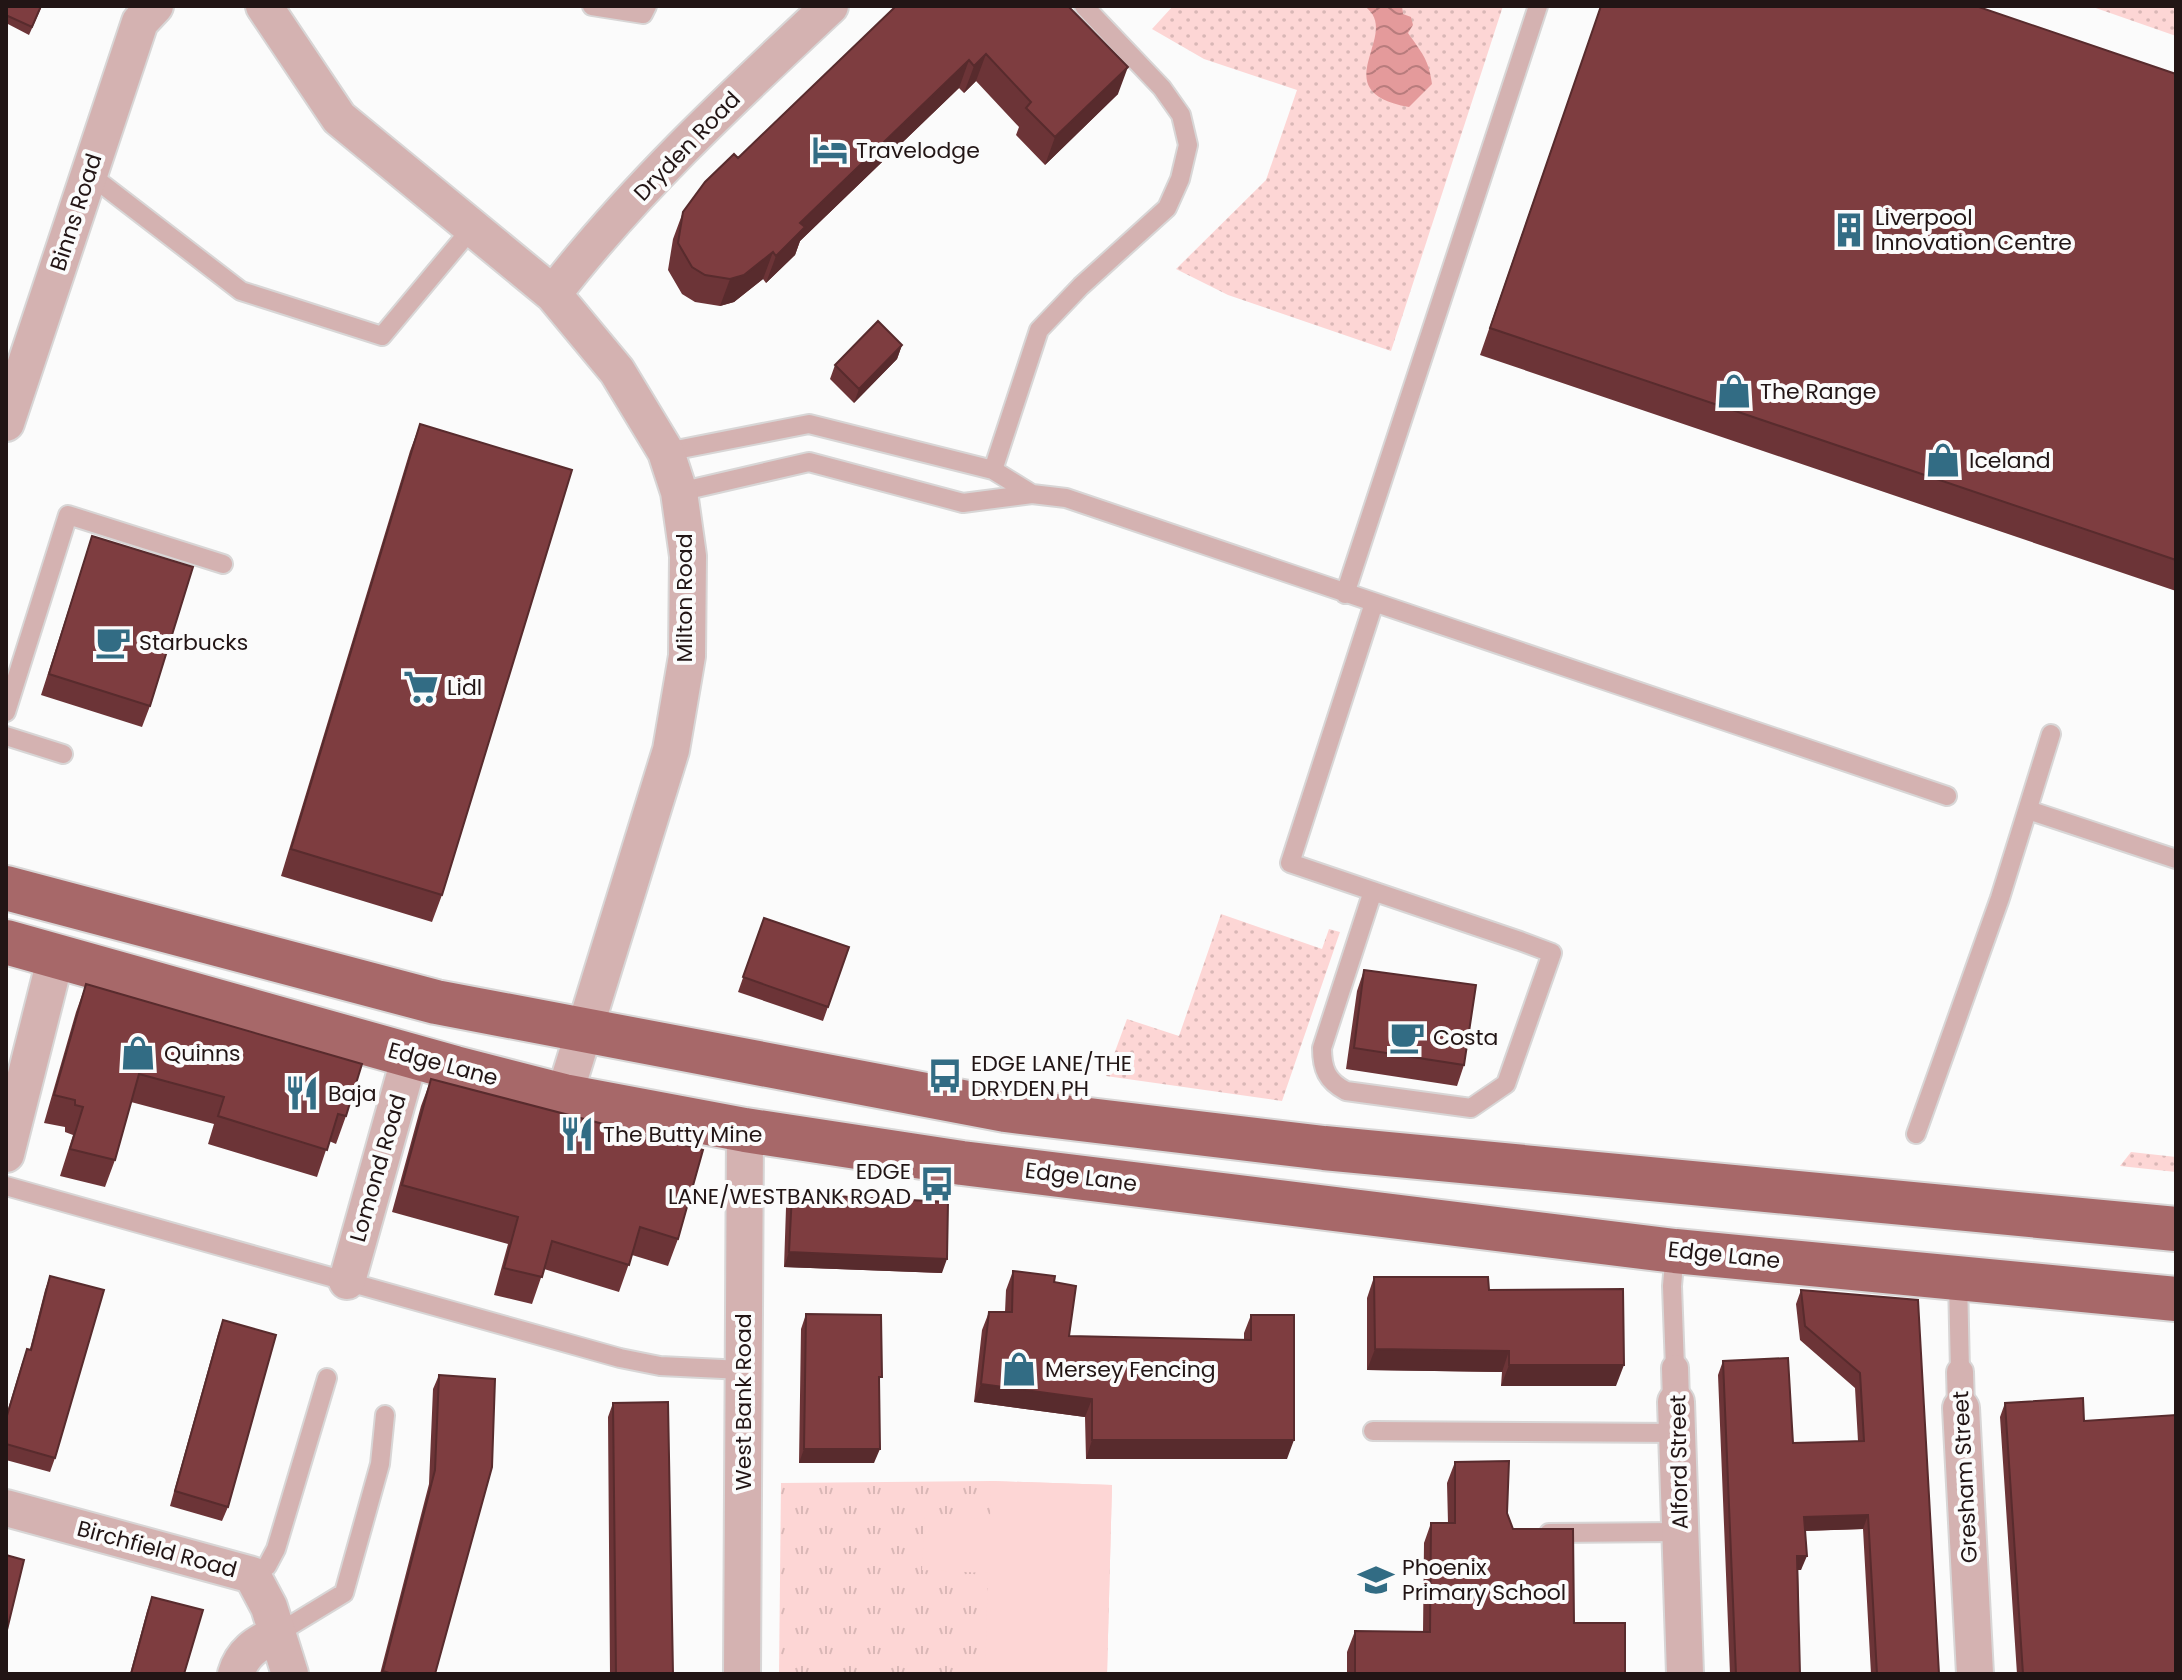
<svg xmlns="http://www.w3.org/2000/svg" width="2182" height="1680" font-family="Poppins,sans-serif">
	<defs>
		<pattern id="grass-dots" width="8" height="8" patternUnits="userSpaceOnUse" patternTransform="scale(2)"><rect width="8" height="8" fill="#fdd6d5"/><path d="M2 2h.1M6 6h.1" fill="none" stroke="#d9b7b6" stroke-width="1.8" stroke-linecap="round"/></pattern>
		<pattern id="park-tufts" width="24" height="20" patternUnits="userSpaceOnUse" patternTransform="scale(2)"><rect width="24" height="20" fill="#fdd6d5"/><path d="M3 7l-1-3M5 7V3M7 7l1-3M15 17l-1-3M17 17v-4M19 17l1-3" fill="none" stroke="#d9b7b6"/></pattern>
		<pattern id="water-waves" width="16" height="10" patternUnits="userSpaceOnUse" patternTransform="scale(2)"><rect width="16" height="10" fill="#e49a9b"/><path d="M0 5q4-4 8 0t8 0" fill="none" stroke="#b87c7d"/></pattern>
	</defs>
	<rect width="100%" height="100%" fill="#fbfbfb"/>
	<path fill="url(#grass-dots)" d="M1173,6H1503L1391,351L1228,295L1176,269L1266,180L1297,90L1204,59L1152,29Z
		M2090,6H2176V36Z
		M1221,914L1322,949L1329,929L1340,932L1282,1101L1106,1076L1127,1019L1179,1036Z
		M2131,1152L2176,1157V1172L2120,1166Z"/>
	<path fill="url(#park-tufts)" d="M991,1481L1112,1485L1107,1674H779L781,1483Z"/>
	<path fill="#fdd6d5" d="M991,1481L1112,1485L1107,1674H985L988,1573L922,1570L925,1515L990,1519Z"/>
	<path fill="url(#water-waves)" d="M1364,6H1402L1403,14L1411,17L1413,25L1408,33C1421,52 1429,59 1432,84L1409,107C1320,91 1405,33 1364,6Z"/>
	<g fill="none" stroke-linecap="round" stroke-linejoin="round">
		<g stroke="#d8d6d6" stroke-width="22">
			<path id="service" d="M592,6L643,14L647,6
				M89,174L241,291L382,336L472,228
				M666,452L809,424L993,470L1032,494
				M993,470L1039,330L1081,286L1167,208L1180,179L1188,145L1181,115L1162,88L1084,6
				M679,492L809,462L963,503L1032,494L1066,498L1947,796
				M1345,594L1538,6
				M6,712L68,515L223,564
				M6,736L63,754
				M2028,810L2176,859
				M1373,891L1322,1048C1322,1069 1327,1081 1346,1091L1471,1108L1506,1084L1552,953L1520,941L1290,863L1374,603
				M1916,1134L2000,898L2051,734
				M6,1186L620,1358L660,1366L743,1370
				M1675,1251L1672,1286L1675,1368
				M1958,1279L1960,1372
				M1373,1431L1677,1433
				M1549,1533L1680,1532
				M252,1575L267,1566L276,1549L327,1378
				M275,1635L344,1593L380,1464L385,1415"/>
		</g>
		<g stroke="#d8d6d6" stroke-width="30">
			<path id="pedestrian" d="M1675,1368L1676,1402
				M1960,1372L1961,1408"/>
		</g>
		<g stroke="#d8d6d6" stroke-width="40">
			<path id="minor" d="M264,6L339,118L553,294L617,371L666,452L679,492L688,556L687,656L671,750L564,1096
				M553,294C634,189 733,97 830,6
				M6,423L140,22L155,6
				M6,1154L56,956
				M347,1281L410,1056
				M1676,1402L1685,1674
				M1961,1408L1975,1674
				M6,1508L252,1575L269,1607L290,1674
				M236,1674C242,1653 256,1644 275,1635
				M742,1674L745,1130"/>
		</g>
		<g stroke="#d8d6d6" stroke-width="48">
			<path id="trunk" d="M6,888L436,1002L1005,1110L1324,1148L2176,1229
				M6,942L455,1068L564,1096L745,1130L962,1163L1675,1251L2176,1299"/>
		</g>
		<use href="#service" stroke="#d4b2b1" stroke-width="18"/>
		<use href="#pedestrian" stroke="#d4b2b1" stroke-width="26"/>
		<use href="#minor" stroke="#d4b2b1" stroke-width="36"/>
		<use href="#trunk" stroke="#a76869" stroke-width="44"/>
	</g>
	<path fill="#6c3437" d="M6,6H42L29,35L6,23Z
		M896,6L1118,94L1045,165L1016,135L1019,127L976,81L964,93L959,88L800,241L795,255L766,283L763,279L734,302L720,306L695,302L682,294L668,270L673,239L683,212Z
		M1601,6L2176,74V591L1480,355Z
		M902,345L897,359L854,403L830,379L835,365Z
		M420,424L442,895L432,922L281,876L410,451Z
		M92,536L150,706L142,727L41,695Z
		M764,918L849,947L823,1021L738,992Z
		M1364,970L1464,1065L1457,1086L1346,1069L1357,991Z
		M86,984L346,1116L336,1144L329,1141L317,1177L208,1144L214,1124L131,1102L115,1160L105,1187L60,1176L73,1135L65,1132V1127L44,1123L76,1012Z
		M431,1079L678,1239L668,1266L632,1255L619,1292L544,1269L532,1304L494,1295L508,1244L392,1212L421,1106Z
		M792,1194L942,1273L784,1267L786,1208Z
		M1013,1271L1054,1282L1069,1336L1244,1340V1333L1251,1315L1287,1459H1086L1085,1417L974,1402L982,1330L989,1312H1005L1006,1290Z
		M50,1276L55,1458L50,1472L6,1460V1416L22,1363L27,1349H30L45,1290Z
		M1374,1277L1489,1290L1616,1386H1501L1502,1372L1367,1370V1298Z
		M1801,1290L1918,1300L1939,1674H1871L1863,1529L1805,1531L1801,1570H1798L1800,1674H1730L1718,1375L1723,1361L1793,1443L1858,1441L1855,1388L1800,1340L1796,1304Z
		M806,1314L879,1384L874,1463H799L801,1329Z
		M223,1320L228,1507L222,1521L170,1506L218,1334Z
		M439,1375L435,1674H380L429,1484L433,1389Z
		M613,1403L673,1674H610L608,1417Z
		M2005,1403L2084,1421L2176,1674H2017L2000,1417Z
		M1455,1462L1507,1513L1513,1529L1574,1623L1625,1674H1347V1652L1355,1631L1423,1632L1424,1543L1431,1523H1448L1447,1483Z
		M152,1597L184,1674H130L147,1611Z"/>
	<path fill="#582b2d" d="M986,54L976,81L964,93L974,66Z
		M969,60L959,88L800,241L795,255L766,283L776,256L800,223Z
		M1128,67L1118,94L1045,165L1055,137Z
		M773,252L763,279L734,302L720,306L730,279Z
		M902,345L897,359L854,403L859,389Z
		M789,1252L947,1259L942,1273L784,1267Z
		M1375,1349L1509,1351L1502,1372L1367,1370Z
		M1509,1365H1624L1616,1386H1501Z
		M981,1384L1092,1399L1085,1417L974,1402Z
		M1092,1440H1294L1287,1459H1086Z
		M804,1449H880L874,1463H799Z
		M1868,1515L1863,1529L1799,1531L1804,1517Z
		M1797,1556H1807L1801,1570H1792Z"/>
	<path fill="#7e3d40" stroke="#582b2d" stroke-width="2" d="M6,6H41L32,27L8,16L6,19Z
		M896,6H1068L1128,67L1055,137L1026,108L1031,102L986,54L974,66L969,60L800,223L805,227L776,256L773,252L744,275L730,279L705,275L692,267L678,243L683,212L705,182L734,154L738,158Z
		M1601,6H1976L2176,74V560L1490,328Z
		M878,321L902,345L859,389L835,365Z
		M420,424L572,470L442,895L291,849Z
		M92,536L193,567L150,706L49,674Z
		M764,918L849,947L828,1007L743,977Z
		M1364,970L1476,985L1464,1065L1354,1048Z
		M86,984L362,1064L346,1116L338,1114L327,1150L218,1116L224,1097L139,1074L115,1160L70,1149L83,1107L75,1105V1100L54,1095Z
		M431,1079L703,1150L678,1239L640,1227L629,1265L552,1241L542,1277L504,1268L518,1217L402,1185Z
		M792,1194L948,1202L947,1259L789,1252Z
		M1013,1271L1055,1276L1054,1282L1076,1286L1069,1336L1251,1340V1315H1294V1440H1092V1399L981,1384L989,1312H1012Z
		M50,1276L104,1290L55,1458L6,1444V1419L27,1349L31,1350Z
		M1374,1277H1488L1489,1290L1623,1289L1624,1365H1509V1351L1375,1349Z
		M1801,1290L1918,1300L1939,1674H1877L1868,1515L1804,1517L1807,1556H1797L1800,1674H1736L1723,1361L1788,1358L1793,1443L1864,1441L1860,1373L1805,1326Z
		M806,1314L881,1315L882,1377H879L880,1449H804Z
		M223,1320L276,1335L228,1507L175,1491Z
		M439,1375L495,1379L492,1467L435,1674H392L383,1671L435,1470Z
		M2083,1398L2084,1421L2176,1415V1674H2023L2005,1403Z
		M668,1402L673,1674H616L613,1403Z
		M1509,1461L1507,1513L1513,1529H1573L1574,1623H1625V1674H1355V1631L1430,1632L1431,1523H1455V1462Z
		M6,1555L24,1560L6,1634Z
		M152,1597L203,1610L184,1674H131Z"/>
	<defs>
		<g id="hotel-bare" transform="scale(2.76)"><path d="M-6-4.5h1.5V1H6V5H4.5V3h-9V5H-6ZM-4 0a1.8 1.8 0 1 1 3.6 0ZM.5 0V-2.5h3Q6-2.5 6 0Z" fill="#326c84" stroke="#fbfbfb" stroke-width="2.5" paint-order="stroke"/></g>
		<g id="building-bare" transform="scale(2.76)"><path d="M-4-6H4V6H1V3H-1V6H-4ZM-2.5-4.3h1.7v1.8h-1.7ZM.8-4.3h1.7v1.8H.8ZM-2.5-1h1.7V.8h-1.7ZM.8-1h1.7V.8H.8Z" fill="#326c84" stroke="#fbfbfb" stroke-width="2.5" paint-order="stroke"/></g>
		<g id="shop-bare" transform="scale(2.76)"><path d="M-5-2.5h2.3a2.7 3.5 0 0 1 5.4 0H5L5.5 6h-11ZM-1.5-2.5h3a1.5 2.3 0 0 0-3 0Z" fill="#326c84" stroke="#fbfbfb" stroke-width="2.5" paint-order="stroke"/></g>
		<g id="cafe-bare" transform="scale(2.76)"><path d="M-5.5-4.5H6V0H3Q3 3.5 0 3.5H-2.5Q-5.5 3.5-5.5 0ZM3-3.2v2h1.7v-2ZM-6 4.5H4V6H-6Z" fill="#326c84" stroke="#fbfbfb" stroke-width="2.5" paint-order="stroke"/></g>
		<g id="supermarket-bare" transform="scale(2.76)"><path d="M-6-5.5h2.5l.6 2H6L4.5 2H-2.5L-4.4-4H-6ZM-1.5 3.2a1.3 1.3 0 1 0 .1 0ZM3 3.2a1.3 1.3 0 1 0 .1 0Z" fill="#326c84" stroke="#fbfbfb" stroke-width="2.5" paint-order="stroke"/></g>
		<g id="bus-bare" transform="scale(2.76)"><path d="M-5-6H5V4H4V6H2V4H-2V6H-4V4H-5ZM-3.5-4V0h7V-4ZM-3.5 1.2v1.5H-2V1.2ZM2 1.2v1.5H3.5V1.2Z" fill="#326c84" stroke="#fbfbfb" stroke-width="2.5" paint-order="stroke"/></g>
		<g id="restaurant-bare" transform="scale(2.76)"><path d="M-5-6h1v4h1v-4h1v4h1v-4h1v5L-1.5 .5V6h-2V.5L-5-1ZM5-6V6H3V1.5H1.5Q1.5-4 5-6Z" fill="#326c84" stroke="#fbfbfb" stroke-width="2.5" paint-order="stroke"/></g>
		<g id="school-bare" transform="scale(2.76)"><path d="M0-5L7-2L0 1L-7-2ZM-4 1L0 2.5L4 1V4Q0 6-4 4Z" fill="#326c84" stroke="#fbfbfb" stroke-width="2.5" paint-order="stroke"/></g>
	</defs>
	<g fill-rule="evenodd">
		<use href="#hotel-bare" x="830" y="150"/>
		<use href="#building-bare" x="1849" y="230"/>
		<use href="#shop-bare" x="1734" y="391"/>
		<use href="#shop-bare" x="1943" y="460"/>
		<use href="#cafe-bare" x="113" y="642"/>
		<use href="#supermarket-bare" x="421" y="687"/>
		<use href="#cafe-bare" x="1407" y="1037"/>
		<use href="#shop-bare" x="138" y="1053"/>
		<use href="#bus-bare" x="945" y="1076"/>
		<use href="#restaurant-bare" x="302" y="1093"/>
		<use href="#restaurant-bare" x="577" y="1134"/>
		<use href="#bus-bare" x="937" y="1184"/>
		<use href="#shop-bare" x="1019" y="1369"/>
		<use href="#school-bare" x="1376" y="1580"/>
	</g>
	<g text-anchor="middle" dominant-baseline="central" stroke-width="8" stroke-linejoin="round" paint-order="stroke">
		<g font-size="22" fill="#221515" stroke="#fbfbfb">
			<text transform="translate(687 146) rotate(-46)">Dryden Road</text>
			<text transform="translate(76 212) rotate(-72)">Binns Road</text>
			<text transform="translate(684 598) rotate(-90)">Milton Road</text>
			<text transform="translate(443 1064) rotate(15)">Edge Lane</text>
			<text transform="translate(378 1168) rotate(-74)">Lomond Road</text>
			<text transform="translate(1081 1177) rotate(7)">Edge Lane</text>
			<text transform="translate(1724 1255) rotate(6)">Edge Lane</text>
			<text transform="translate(743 1402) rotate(-90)">West Bank Road</text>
			<text transform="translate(1679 1462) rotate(-91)">Alford Street</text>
			<text transform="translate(1965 1477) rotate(-93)">Gresham Street</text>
			<text transform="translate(157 1549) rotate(15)">Birchfield Road</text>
		</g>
		<g font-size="22" fill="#221515" stroke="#fbfbfb" text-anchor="start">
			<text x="856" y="150">Travelodge</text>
			<text x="1875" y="217">Liverpool<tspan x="1875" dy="25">Innovation Centre</tspan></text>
			<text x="1760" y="391">The Range</text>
			<text x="1969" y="460">Iceland</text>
			<text x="139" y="642">Starbucks</text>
			<text x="447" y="687">Lidl</text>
			<text x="1433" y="1037">Costa</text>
			<text x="164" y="1053">Quinns</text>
			<text x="971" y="1063">EDGE LANE/THE<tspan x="971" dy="25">DRYDEN PH</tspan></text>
			<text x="328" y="1093">Baja</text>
			<text x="603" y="1134">The Butty Mine</text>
			<text x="911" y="1171" text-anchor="end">EDGE<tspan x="911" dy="25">LANE/WESTBANK ROAD</tspan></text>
			<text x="1045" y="1369">Mersey Fencing</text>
			<text x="1402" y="1567">Phoenix<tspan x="1402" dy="25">Primary School</tspan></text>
		</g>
	</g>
	<rect width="2182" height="1680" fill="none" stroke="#221515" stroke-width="16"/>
</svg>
